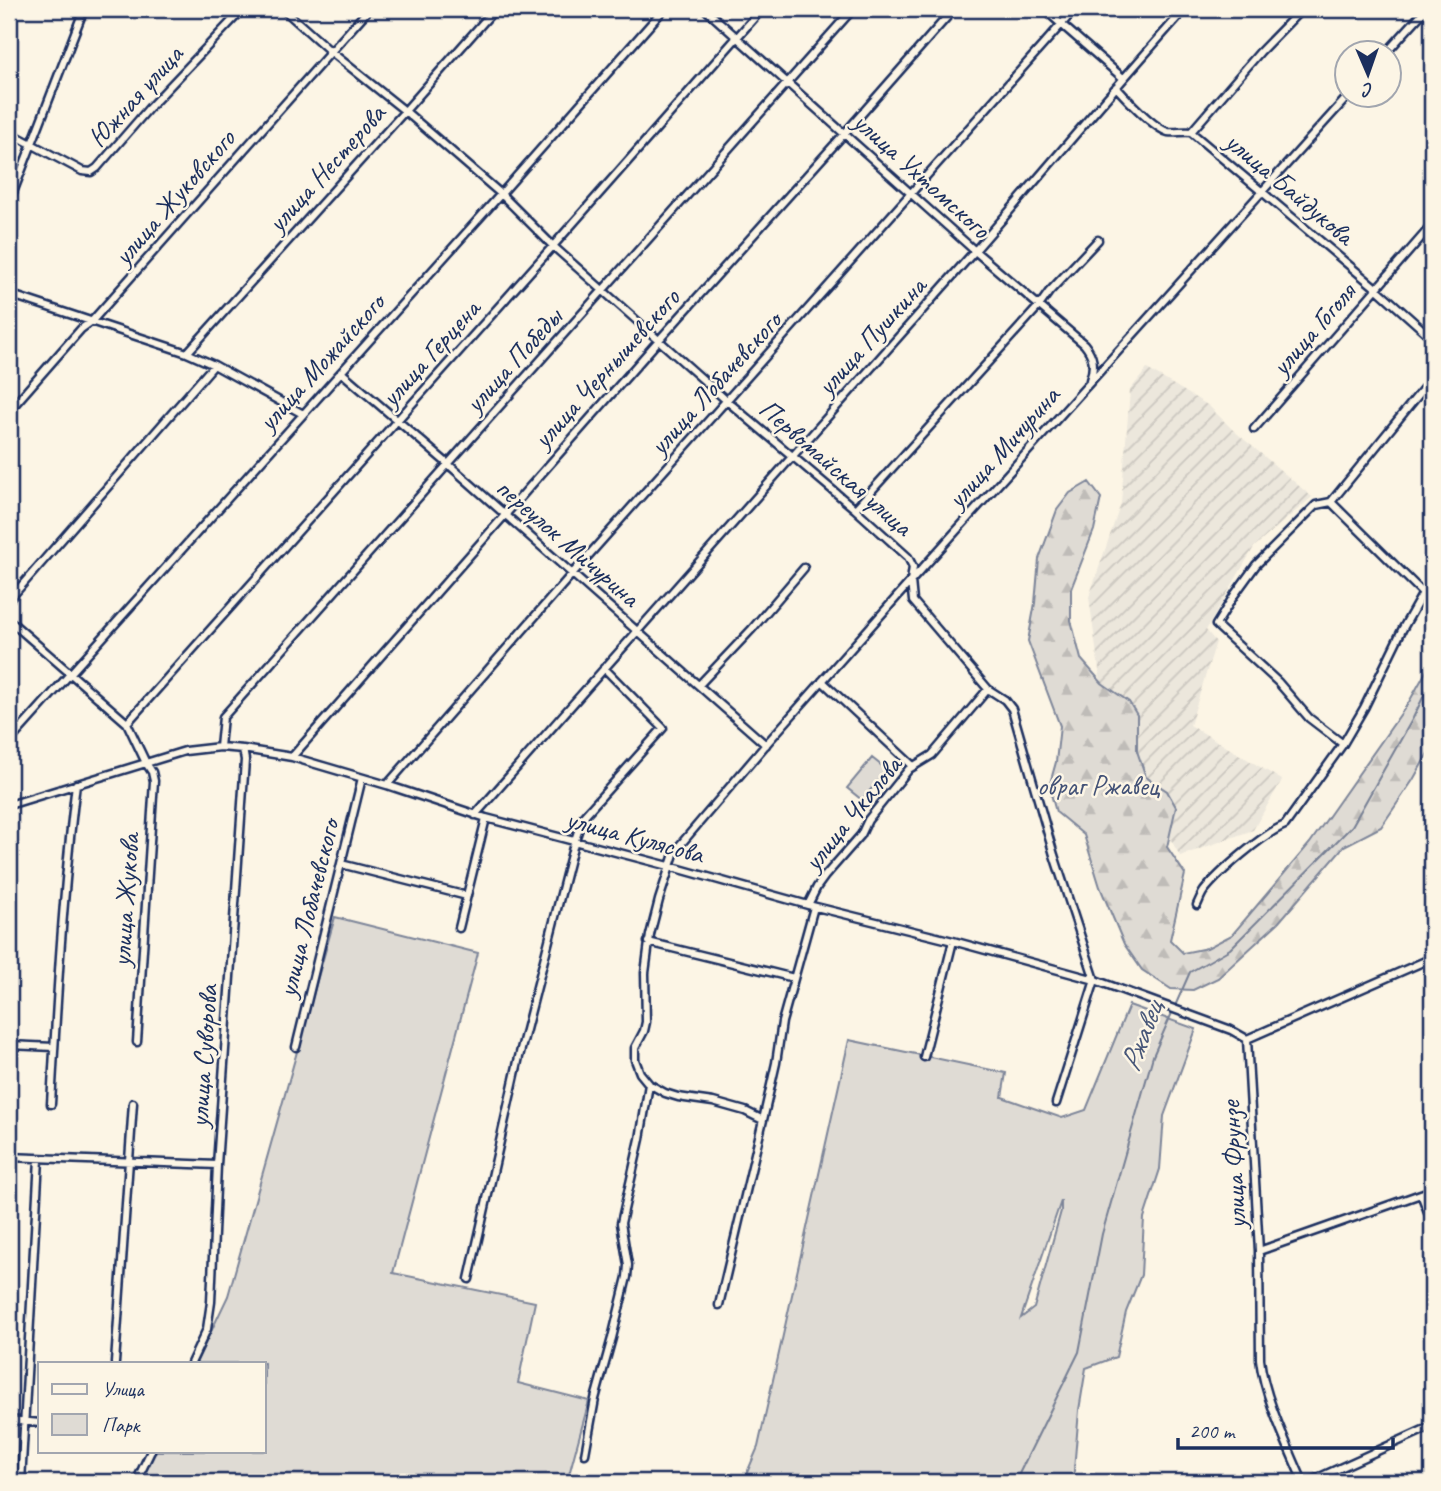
<svg xmlns="http://www.w3.org/2000/svg" width="1441" height="1491" font-family="Caveat,sans-serif">
	<defs>
		<pattern id="industrial-furrows" width="10" height="10" patternUnits="userSpaceOnUse" patternTransform="scale(1.75)"><rect width="10" height="10" fill="#ece7dc"/><path d="M-1 1l2-2M0 10L10 0M9 11l2-2" fill="none" stroke="#cac6bf"/></pattern>
		<pattern id="forest-firs" width="22" height="20" patternUnits="userSpaceOnUse" patternTransform="scale(1.75)"><rect width="22" height="20" fill="#dfdbd4"/><path d="M5 1l3.5 6h-7zM16 11l3.5 6h-7z" fill="#bfbcb8"/></pattern>
	</defs>
	<rect width="100%" height="100%" fill="#fcf5e5"/>
	<filter id="ink" filterUnits="userSpaceOnUse"><feTurbulence type="fractalNoise" baseFrequency=".0143" numOctaves="2"/><feDisplacementMap in="SourceGraphic" scale="14" xChannelSelector="R" yChannelSelector="G"/><feConvolveMatrix kernelMatrix="1 2 1 2 8 2 1 2 1" color-interpolation-filters="sRGB"/></filter>
	<g filter="url(#ink)">
		<path fill="url(#industrial-furrows)" d="M1147,369L1209,406L1233,430L1312,497L1254,547L1206,630L1216,642L1190,725L1282,780L1253,830L1180,856L1138,781L1101,685L1089,597L1121,503L1130,390Z"/>
		<path fill="#dfdbd4" stroke="#7d8599" stroke-width="2" fill-rule="evenodd" d="M872,758L887,770L862,800L847,788Z
			M335,917L478,953L393,1273L535,1302L518,1383L589,1401L567,1482H140L155,1451H264V1363H196L228,1296Z
			M1129,1005L1196,1029L1164,1116L1160,1169L1144,1218L1141,1275L1126,1312L1116,1357L1086,1368L1079,1410L1073,1482H743L758,1447L849,1040L1006,1073L1002,1097L1062,1118L1086,1110ZM1061,1201V1211L1034,1308L1021,1318Z"/>
		<path fill="url(#forest-firs)" stroke="#7d8599" stroke-width="2" d="M1089,482L1101,498L1094,530L1071,589V620L1081,659L1102,683L1129,702L1137,715V751L1146,777L1167,791L1176,807L1167,847L1185,874L1170,940L1183,953L1207,948L1232,935L1310,843L1409,702L1432,661V746L1413,780L1381,827L1344,846L1279,922L1218,978L1193,990L1171,989L1142,970L1124,944L1100,887L1084,835L1056,812L1049,787L1056,762L1060,726L1028,641L1035,603L1039,559L1057,510L1070,493Z"/>
		<g fill="none" stroke-linecap="round" stroke-linejoin="round">
			<path stroke="#767f94" stroke-width="2" d="M1015,1482L1079,1352L1102,1234L1153,1056L1190,972L1230,949L1352,826L1413,718L1432,679"/>
			<g stroke="#1b2f5e" stroke-width="11">
				<path id="street" d="M283,9L330,51L405,111L501,194L553,246L727,401L855,509L908,557L913,567L911,581L913,601L988,689L1005,700L1012,709L1054,855L1095,980L1056,1103
					M705,9L975,251L1084,344C1094,356 1095,366 1090,380
					M1044,9L1123,78
					M1387,52L1426,9
					M1116,87C1126,98 1154,128 1168,132C1175,133 1184,131 1191,132L1376,288L1432,338
					M9,132L82,171L91,172L97,168L149,108L243,9
					M1191,132L1260,52L1302,9
					M9,203L84,9
					M9,294L187,353L214,365L303,414
					M187,353L405,111L495,9
					M341,372L448,464L766,745
					M9,411L81,329L92,321L369,9
					M1254,429L1432,225
					M855,509L1039,306L1049,292L1098,240
					M9,600L214,365
					M9,620L127,723L146,763L152,772L154,781L137,1042
					M822,681L913,766
					M699,685L752,629L804,568
					M127,723L553,246L762,9
					M9,742L501,194L664,9
					M1343,744L1309,718L1278,682L1216,625L1235,594L1256,565L1316,505L1331,502L1432,378
					M220,747L223,717L853,9
					M292,757L659,340L844,134L954,9
					M387,785L572,574L1075,9
					M9,805L185,751L220,747L243,749L292,757L387,785L486,818L669,866L808,905L953,941L1095,980L1231,1030L1247,1039
					M475,815C640,627 807,441 973,253C1044,172 1113,89 1185,9
					M341,864L467,896
					M808,905L817,887L825,876L861,835L868,820L909,769L932,755L988,689
					M1197,905C1199,901 1201,895 1204,891C1219,872 1263,834 1285,825L1343,744L1364,708L1402,630L1423,593L1331,502
					M459,928L486,818
					M648,942L794,978
					M1247,1039L1259,1251L1260,1359C1264,1397 1288,1446 1303,1482
					M1247,1039L1432,958
					M9,1045L54,1047
					M296,1047L362,778
					M924,1057L953,941
					M51,1104C57,997 63,890 76,784
					M763,1120L745,1111L713,1102L678,1097L665,1093L649,1084L640,1073L635,1060V1048L644,1031L646,1022L645,973L650,935L659,900L675,851L769,741L911,581L1350,94
					M9,1157L217,1165
					M1421,1194L1432,1222
					M1259,1251L1432,1190
					M469,1279L519,1057L574,843L583,817L663,728L604,668
					M719,1305L763,1120L776,1063L782,1022L814,907
					M115,1363L133,1103
					M191,1363L207,1329L211,1302L217,1165L245,760L243,749
					M9,1420L40,1423
					M585,1454L595,1399L612,1338L627,1277L628,1265L621,1223L640,1139L649,1084
					M21,1482L39,1159
					M136,1482L151,1451
					M1309,1482L1432,1426"/>
			</g>
			<g stroke="#1b2f5e" stroke-width="14">
				<path id="secondary" d="M1425,9L1432,15"/>
			</g>
			<use href="#street" stroke="#fcf5e5" stroke-width="6"/>
			<use href="#secondary" stroke="#fcf5e5" stroke-width="9"/>
		</g>
	</g>
	<g text-anchor="middle" dominant-baseline="central" stroke-width="5" stroke-linejoin="round" paint-order="stroke">
		<g font-size="28" fill="#1b2f5e" stroke="#fcf5e5">
			<text transform="translate(135 96) rotate(-48)">Южная улица</text>
			<text transform="translate(326 168) rotate(-48)">улица Нестерова</text>
			<text transform="translate(922 175) rotate(42)">улица Ухтомского</text>
			<text transform="translate(1290 188) rotate(40)">улица Байдукова</text>
			<text transform="translate(174 197) rotate(-49)">улица Жуковского</text>
			<text transform="translate(1313 329) rotate(-49)">улица Гоголя</text>
			<text transform="translate(871 336) rotate(-48)">улица Пушкина</text>
			<text transform="translate(430 353) rotate(-48)">улица Герцена</text>
			<text transform="translate(513 360) rotate(-48)">улица Победы</text>
			<text transform="translate(321 362) rotate(-48)">улица Можайского</text>
			<text transform="translate(606 368) rotate(-48)">улица Чернышевского</text>
			<text transform="translate(715 383) rotate(-48)">улица Лобачевского</text>
			<text transform="translate(1003 447) rotate(-48)">улица Мичурина</text>
			<text transform="translate(836 467) rotate(41)">Первомайская улица</text>
			<text transform="translate(568 542) rotate(41)">переулок Мичурина</text>
			<text transform="translate(852 813) rotate(-51)">улица Чкалова</text>
			<text transform="translate(635 836) rotate(15)">улица Кулясова</text>
			<text transform="translate(125 900) rotate(-86)">улица Жукова</text>
			<text transform="translate(308 908) rotate(-76)">улица Лобачевского</text>
			<text transform="translate(203 1056) rotate(-86)">улица Суворова</text>
			<text transform="translate(1233 1165) rotate(-93)">улица Фрунзе</text>
		</g>
		<g font-size="28" fill="#425176" stroke="#fcf5e5">
			<text x="1098" y="785">овраг Ржавец</text>
		</g>
		<g font-size="30" font-style="italic" fill="#485779" stroke="#fcf5e5">
			<text transform="translate(1141 1036) rotate(-69)">Ржавец</text>
		</g>
	</g>
	<rect width="1441" height="1491" fill="none" stroke="#fcf5e5" stroke-width="35"/>
	<rect x="18" y="18" width="1406" height="1456" fill="none" stroke="#1b2f5e" stroke-width="2.5" filter="url(#ink)"/>
	<rect x="38" y="1362" width="228" height="91" fill="#fcf5e5" stroke="#a2a6af" stroke-width="2"/>
	<rect x="52" y="1384" width="35" height="10" fill="#fcf5e5" stroke="#a2a6af" stroke-width="2"/>
	<text x="102" y="1396" font-size="21" fill="#1b2f5e">Улица</text>
	<rect x="52" y="1414" width="35" height="21" fill="#dfdbd4" stroke="#a2a6af" stroke-width="2"/>
	<text x="102" y="1432" font-size="21" fill="#1b2f5e">Парк</text>
	<g transform="translate(1368 74) rotate(178)"><circle r="33" fill="#fcf5e5" stroke="#a2a6af" stroke-width="2"/>
	<path d="M0-5L12 26L0 18L-12 26Z" fill="#1b2f5e"/>
	<text y="-10" font-size="19" font-weight="bold" text-anchor="middle" fill="#1b2f5e">С</text>
	</g>
	<path d="M1178 1438v10h215v-10" fill="none" stroke="#1b2f5e" stroke-width="3.5"/>
	<text x="1189" y="1438" font-size="21" fill="#1b2f5e" stroke="#fcf5e5" stroke-width="5" paint-order="stroke">200 m</text>
</svg>
